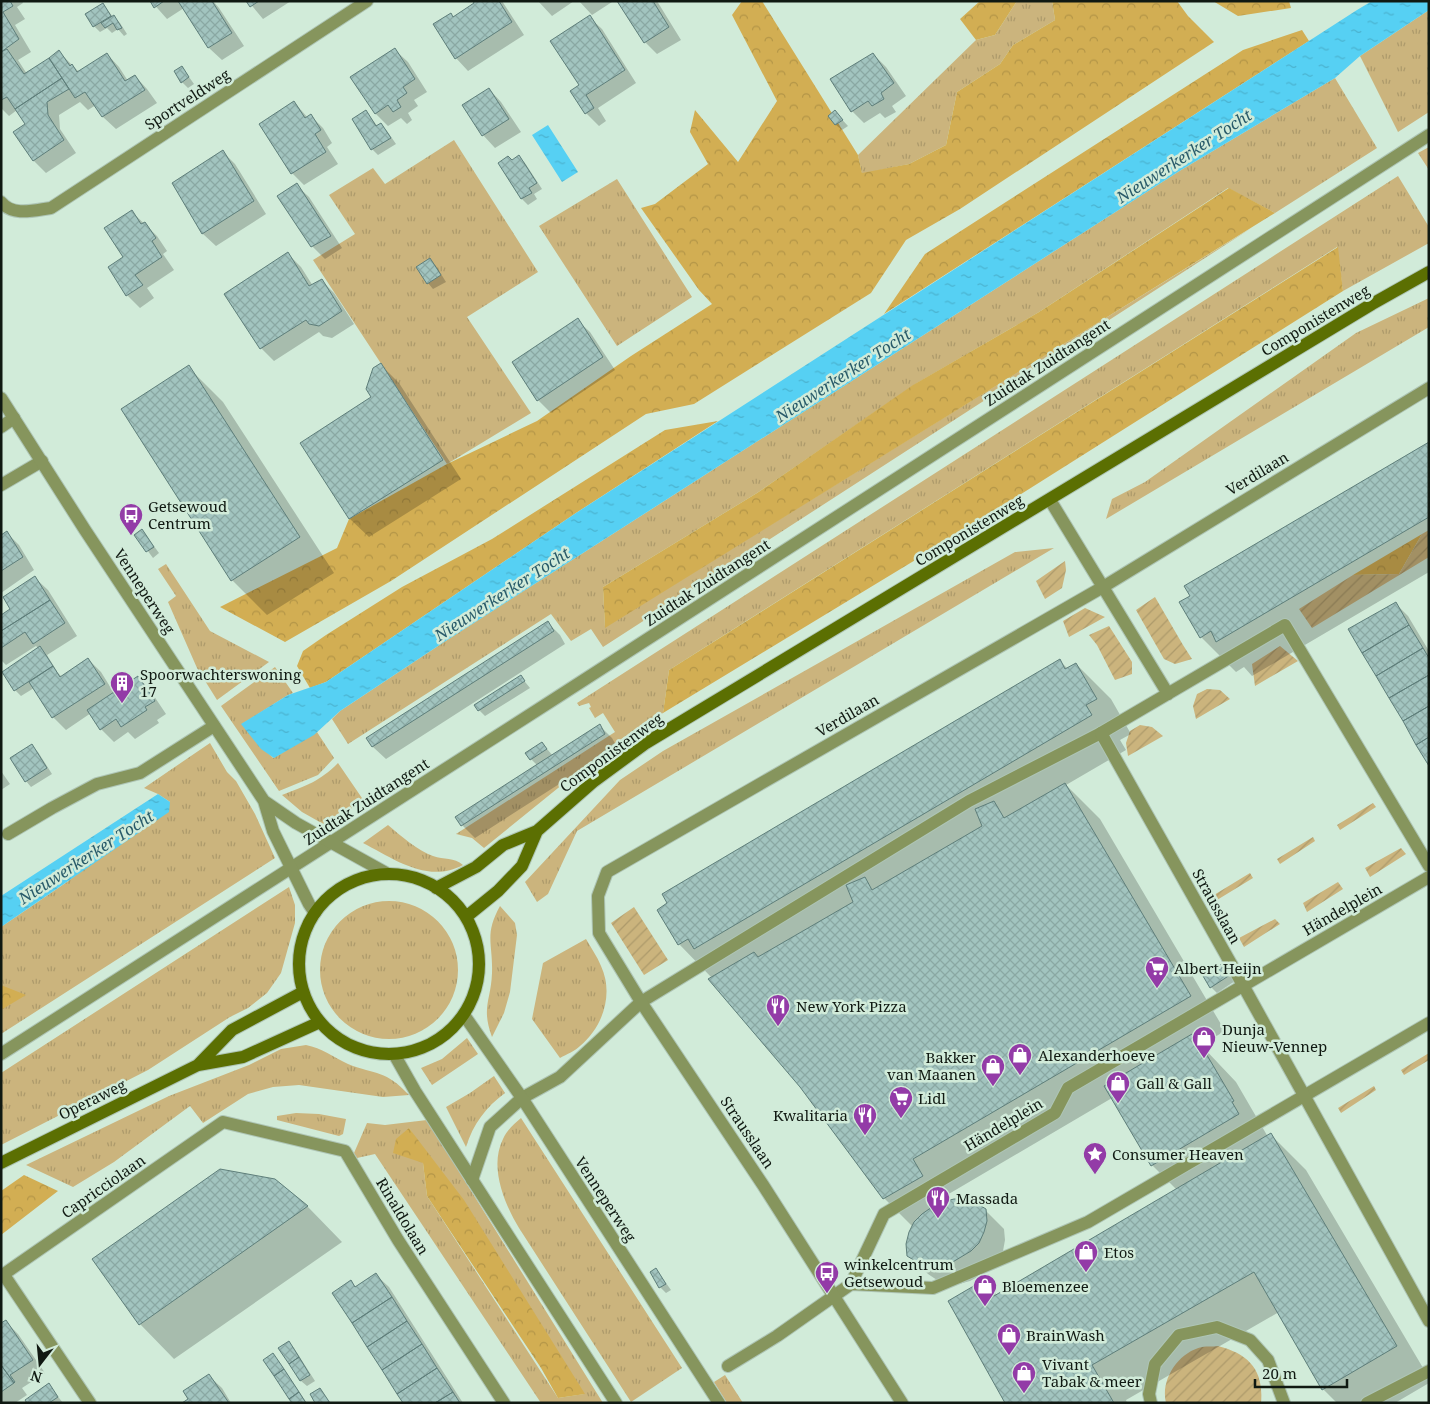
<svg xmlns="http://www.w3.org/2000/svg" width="1430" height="1404" font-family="'Noto Serif',serif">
	<defs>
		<pattern id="grass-tufts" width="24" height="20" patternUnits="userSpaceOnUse" patternTransform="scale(1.25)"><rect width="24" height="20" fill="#cbb47d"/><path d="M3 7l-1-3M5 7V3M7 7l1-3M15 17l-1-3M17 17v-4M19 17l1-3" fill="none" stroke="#ad9a6b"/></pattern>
		<pattern id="forest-crowns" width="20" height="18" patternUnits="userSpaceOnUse" patternTransform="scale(1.25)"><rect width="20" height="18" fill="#d2ae53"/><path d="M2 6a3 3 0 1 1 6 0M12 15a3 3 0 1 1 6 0" fill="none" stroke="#b39547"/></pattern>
		<pattern id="garden-furrows" width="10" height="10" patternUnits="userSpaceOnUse" patternTransform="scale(1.25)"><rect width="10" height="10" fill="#cbb47d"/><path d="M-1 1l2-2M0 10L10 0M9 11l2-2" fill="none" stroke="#ad9a6b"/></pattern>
		<pattern id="water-ripples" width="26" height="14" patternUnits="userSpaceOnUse" patternTransform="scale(1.25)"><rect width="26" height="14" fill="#56d0f3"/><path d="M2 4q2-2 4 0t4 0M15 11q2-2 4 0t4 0" fill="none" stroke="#4ab2cf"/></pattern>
		<pattern id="building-cross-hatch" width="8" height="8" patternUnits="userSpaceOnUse" patternTransform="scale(1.25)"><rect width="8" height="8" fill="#a2c4bf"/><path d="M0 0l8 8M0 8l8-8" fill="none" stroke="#8aa8a3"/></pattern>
	</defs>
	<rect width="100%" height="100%" fill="#d1ebd9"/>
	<path fill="url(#grass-tufts)" fill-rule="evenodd" d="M1017,1H1052L1055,20L1013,45L1000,64L957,92L946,145L909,164L862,174L858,155L976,40L995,35Z
		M1429,10V112L1398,132L1360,56Z
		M1335,78L1377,148L1275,213L1228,188L1039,312L917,383L757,493L603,587L605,627L1253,227L603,647L591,629L571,641L551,614L348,744L332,719L340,711L441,644L1181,170Z
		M454,140L538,272L467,317L531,413L447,464L313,260L355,234L329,195L373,168L385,184Z
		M1429,147V170L1418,153Z
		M1398,176L1429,227V243L1343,291L1337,247L669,670L663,713L610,746L484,848L472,838L456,834L615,732L603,713L595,718L589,708L591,707L589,703L579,706L577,703Z
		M617,179L692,297L617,346L539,226Z
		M1429,298V327L1106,519L1112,499L1145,482L1356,333Z
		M1054,548L577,831L548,894L537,902L525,882L620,780L663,751L1015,552Z
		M166,564L210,631L269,662L217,700L197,668L168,602L176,596L158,569Z
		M275,667L293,693L288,695L242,724L273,758L317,732L334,758L318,775L279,791L221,706Z
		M210,743L227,772L236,781L255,814L275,858L1,1034V927L67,882L170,802L158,794L144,788Z
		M338,763L364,801L325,825L302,812L282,795C307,785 319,782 338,763Z
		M388,825C401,836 417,850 433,856C444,860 454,857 463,865C428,884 394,859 363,843Z
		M289,887L295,905V923L281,973L267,993L248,1008L230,1017L148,1070L1,1145V1073Z
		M320 970a69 69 0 1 1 138 0a69 69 0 1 1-138 0Z
		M500,906L515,923L517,935L510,992L504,1013L492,1037C481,1007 491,1001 492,973C493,943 484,935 500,906Z
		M586,939C591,948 597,956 601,966C614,994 603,1027 580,1046C575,1051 567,1054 560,1058L532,1019L543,963Z
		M467,1038L478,1054L432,1085L421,1068L442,1059Z
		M306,1045C322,1048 333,1057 348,1064C376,1075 386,1070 409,1095L383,1097L299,1085L273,1087L248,1094L203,1123L190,1106L114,1162L73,1187L26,1165L169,1096L249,1065L281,1049Z
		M494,1076L505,1093C486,1107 473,1124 466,1147L446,1107L470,1093Z
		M296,1113L319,1114L346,1119L343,1134L339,1136L277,1120V1116Z
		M521,1118L682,1368L631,1402L519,1228C504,1203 489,1167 503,1139C507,1130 514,1124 521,1118Z
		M427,1120L603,1403H541L375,1154L357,1158L354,1153L367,1123L385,1125ZM409,1128L584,1394L558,1398L427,1196L423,1163Z
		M725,1375L743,1403H727L714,1382Z"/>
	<path fill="url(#forest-crowns)" d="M742,1H762L858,155L862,173L909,164L946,145L957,92L1000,64L1013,45L1055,20L1052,1H1177L1188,16L1214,42L960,209L906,240L871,293L694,404L646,414L391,581L285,642L220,607L337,548L349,519L447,464L537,421L631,356L712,304L699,290L641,208L655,204L708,164L690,132L695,110L738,162L777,101L732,15Z
		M980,1H1017L995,35L976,40L960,19Z
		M1213,1H1289L1291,8L1238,16Z
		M1302,30L1309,41L884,314L925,254L1243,50Z
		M1229,188L1275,213L605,628L603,587L757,493L913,385L1039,312Z
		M1338,247L1343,291L945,542L663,713L669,670Z
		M718,421L576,513L326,682L310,688L297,666L303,651L326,635L402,587L492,539L665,430Z
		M1422,534L1399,574L1353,575Z
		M1,985L26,995L1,1010Z
		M409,1128L464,1200L585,1394L558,1398L541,1368L427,1196L423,1163L393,1153L396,1139Z
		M24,1175L58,1191L1,1235V1191Z"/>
	<path fill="url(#garden-furrows)" d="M1429,530V557L1312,628L1299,609L1353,575L1399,574L1422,534Z
		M1065,561L1066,570L1062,588L1045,599L1036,581Z
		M1155,597L1183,645L1192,659L1175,664L1164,659L1136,610Z
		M1085,608L1105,617L1069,637L1063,621Z
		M1109,626L1132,662V674L1115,680L1097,645L1089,635Z
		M1280,646L1298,661L1255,686L1252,664Z
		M1207,689L1220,690L1230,699L1196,719L1193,706L1197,694Z
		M1140,725L1152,727L1163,736L1128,756L1126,743L1130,731Z
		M1373,803L1376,807L1340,830L1337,825Z
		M1313,837L1315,841L1280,864L1277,859Z
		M1401,848L1406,854L1370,877L1365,868Z
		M1250,873L1253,878L1217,900L1214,895Z
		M1338,882L1343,889L1307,912L1303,903Z
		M634,907L668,960L644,975L611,923Z
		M1275,919L1280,924L1244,947L1239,938Z
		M1429,1053V1060L1404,1075L1401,1070Z
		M1374,1086L1376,1090L1341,1113L1338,1108Z
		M1218,1346C1249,1354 1264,1370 1261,1403H1166C1160,1379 1179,1352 1202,1347C1207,1346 1213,1347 1218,1346Z"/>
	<path fill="url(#water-ripples)" d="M1372,1H1429V10L1360,56L1335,78L1181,170L441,644L340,711L314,735L274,758L261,749L241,724L288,695L326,682L576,513L1357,10Z
		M548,125L578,172L562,182L532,135Z
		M158,794L170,802L169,812L1,927V896Z"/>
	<path fill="#0003" d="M1,1H22L23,3L17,7L25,19L15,25L31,52L18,60L27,74L59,52L79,72L107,54L119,67L128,81L135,76L147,89L157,103L116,129L103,117L96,105L88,110L80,102L59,115L60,129L76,153L46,173L34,161L15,133L27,125L17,110L9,116L1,108Z
		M151,1H213L219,8L244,46L222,60L209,48L184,8L167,19Z
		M248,1H291L263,19Z
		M475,1H502L524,35L468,71L456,58L450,14L454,18L476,3Z
		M538,1H574L552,16Z
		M579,1H612V2L592,15Z
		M619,1H657L681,40L657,54L645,42Z
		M103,4L113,17H114L120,23L127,34L124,36L118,29L112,33L107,28L100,32L94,26Z
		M589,17L602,29L636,83L598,108L606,121L599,126L586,113L581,85Z
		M395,50L408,62L427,92L414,100L418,106L408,113L412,120L407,124L401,118L388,126L376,114L352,77Z
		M873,54L886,67L906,96L892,106L896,112L885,118L880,113L864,123L852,111Z
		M182,67L194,84L188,88L182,82Z
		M489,89L501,102L521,132L495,148L483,135Z
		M294,102L308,118L311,116L323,128L332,143L327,147L338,164L304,185L292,173Z
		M366,111L378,127L381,125L387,131L396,144L378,155L372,149L353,119Z
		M835,112L848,126L842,130L836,125Z
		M223,152L235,164L266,214L216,246L203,234L174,184Z
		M519,157L525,163L542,189L534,194L537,199L528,205L522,199L499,163L512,161Z
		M296,185L309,197L342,248L325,259L312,246L279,196Z
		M132,212L157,236L167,251L163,254L174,270L147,288L154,298L140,308L127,295L125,258Z
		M288,254L301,267L313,286L321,280L334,293L354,324L332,338L323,336L319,332L274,361L261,348L225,294Z
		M430,260L436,266L446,282L433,289L428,283Z
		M577,320L590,332L615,370L551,413L538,400L513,363Z
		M380,364L399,383L461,479L369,537L350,519L302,443L373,397Z
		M188,367L223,402L334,573L267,615L232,580Z
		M1429,444V572L1252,676L1244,667L1236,672L1201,637L1181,602Z
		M142,530L159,553L153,558L136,535Z
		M7,533L19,545L34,570L1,593V536Z
		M35,578L48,590L77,636L47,655L58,673L62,677L88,659L101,672L114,693L138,677L150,690L166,714L157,720L159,723L135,739L128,732L114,742L101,729L91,713L66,730L53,717L34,688L21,696L15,690L3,672L39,649L36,646L6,665L1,660V616L12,610Z
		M1395,603L1408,616L1429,651V763Z
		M548,623L560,635L565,644L386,759L373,747L368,738Z
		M1060,661L1068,669L1076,664L1111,699L1131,734L1120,740L1126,750L1066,785L1100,819L1225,1031L1201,1045L1236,1082L1268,1137L1271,1135L1306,1170L1429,1378V1383L1395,1403H1337L1323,1389L1279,1312L1126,1400L1127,1403H1006L984,1282L998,1296L1177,1190L1152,1165L1112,1098L947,1195L951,1201L985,1210L1004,1229L1005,1240L1003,1251L997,1261L990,1270L970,1281L959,1284L937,1280L928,1274L909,1255L913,1227L884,1198L801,1086L712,978L679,944L658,910Z
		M521,677L530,688L485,716L479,710L476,705Z
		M600,726L612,738L617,747L475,838L462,825L538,766L531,759L542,743L553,756Z
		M32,746L38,752L52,774L31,787L26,781Z
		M1,771L10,784L1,790Z
		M1223,965L1235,981L1217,993L1211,987Z
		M274,1181L308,1207L342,1242L174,1359L140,1324Z
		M656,1269L671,1290L666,1293L660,1287Z
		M376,1275L389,1287L463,1403H404L351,1282L357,1288Z
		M6,1322L18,1334L45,1373L22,1388L27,1395L15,1403H1V1325Z
		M289,1343L294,1348L315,1381L307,1386L301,1381L280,1348Z
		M273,1355L278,1361L307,1403H294Z
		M209,1376L222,1388L231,1403H185L190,1399Z
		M49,1385L63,1403H23Z"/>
	<path fill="url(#building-cross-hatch)" stroke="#5e7e7a" d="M1,1H10L13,6L3,12L19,39L1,52Z
		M150,1H164L154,8Z
		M178,1H212L232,33L208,48Z
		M246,1H259L250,7Z
		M473,1H499L512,22L455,59L433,24L451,13L453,17L474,3Z
		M617,1H653L669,27L644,43Z
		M103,3L111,16L93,27L85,14Z
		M114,15L122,28L117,30L113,23L105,28L101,23Z
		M590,15L625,70L586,95L594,108L585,114L570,91L579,85L550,41Z
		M395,48L415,79L403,87L407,93L397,100L401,107L393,112L388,105L375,114L350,77Z
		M7,49L24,74L49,58L62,78L15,109L7,97L1,100V52Z
		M59,50L70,66L72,64L77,72L107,53L125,81L135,75L145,90L102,117L85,92L75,98L49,58Z
		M873,53L894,83L881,93L884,99L872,106L868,101L851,112L830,79Z
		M182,66L189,77L181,83L174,71Z
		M62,78L69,89L47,102L48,115L64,140L33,161L13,132L25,124L15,109Z
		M489,88L509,119L482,136L462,105Z
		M294,101L305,118L311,114L321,130L315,134L326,152L291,174L259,124Z
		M366,110L376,126L381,123L391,138L371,150L352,119Z
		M835,110L843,120L835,125L828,116Z
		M223,150L254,201L202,234L172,183Z
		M519,155L537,183L529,188L532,193L521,199L498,163L508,156L512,160Z
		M297,183L331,236L311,247L277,196Z
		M132,210L141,224L145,222L156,238L152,241L162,257L135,275L143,285L126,296L108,267L123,257L104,228Z
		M288,252L309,286L322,279L342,311L319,326L309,324L306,320L260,349L224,294Z
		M430,258L441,275L427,284L416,267Z
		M578,318L603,357L537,401L512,362Z
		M381,363L443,460L349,519L300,443L371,397L366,389L373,368Z
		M189,365L300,537L231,581L121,409Z
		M1429,442V517L1216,642L1211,631L1200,638L1179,602L1190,596L1184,586Z
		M142,529L154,547L146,552L134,535Z
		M7,531L23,557L1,571V535Z
		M35,576L50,600L1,631V615L10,609L3,597Z
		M50,600L65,623L33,644L25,632L1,648V631Z
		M1396,602L1409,625L1362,653L1348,629Z
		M548,621L554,631L372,747L366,738Z
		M1409,625L1423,648L1376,676L1362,653Z
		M40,646L53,666L14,691L2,672Z
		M1423,648L1429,658V675L1389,698L1376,676Z
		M88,658L105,684L52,718L29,682L53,666L60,677Z
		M1060,659L1065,669L1076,663L1097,699L1086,705L1092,715L694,949L688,939L678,945L657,910L667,903L662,894Z
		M521,675L525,681L478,711L474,705Z
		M1429,675V706L1403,721L1389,698Z
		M138,676L155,701L145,707L147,710L121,727L116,719L100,730L87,710Z
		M1429,706V737L1416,745L1403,721Z
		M600,724L605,734L461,826L455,817Z
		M1429,737V766L1416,745Z
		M542,742L547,749L530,760L525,753Z
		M32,744L47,768L25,782L10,758Z
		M1065,783L1191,996L913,1159L923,1176L883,1199L800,1087L708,979L754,952L758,957L853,902L846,885L865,877L872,890L982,826L975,809L994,801L1004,818Z
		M1223,963L1230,975L1210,988L1203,976Z
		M1192,1034L1199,1046L1201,1045L1234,1101L1232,1102L1239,1114L1151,1166L1104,1086Z
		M1271,1133L1397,1346L1322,1390L1254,1272L1092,1365L1114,1403H1005L948,1301L984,1280L994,1296Z
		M220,1169L275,1179L308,1206L139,1325L92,1259Z
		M954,1199H965L976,1203L986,1209L987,1221L984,1232L979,1243L971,1251L951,1263L939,1265H928L917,1262L907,1256L906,1244L909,1232L914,1222L922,1214L932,1207L942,1202Z
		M656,1268L666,1284L659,1288L650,1272Z
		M376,1273L392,1297L352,1323L332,1293L351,1280L355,1287Z
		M392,1297L407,1321L367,1347L352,1323Z
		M6,1320L33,1360L10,1375L15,1382L14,1383L1,1365V1323Z
		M407,1321L422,1344L382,1370L367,1347Z
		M289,1341L299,1357L289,1364L278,1348Z
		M422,1344L437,1368L397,1394L382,1370Z
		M273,1353L284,1369L274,1376L263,1360Z
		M299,1357L310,1375L300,1381L289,1364Z
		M1,1365L14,1383L1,1392Z
		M437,1368L453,1392L435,1403H403L397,1394Z
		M284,1369L299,1392L289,1399L274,1376Z
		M209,1374L229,1403H182L188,1399L183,1391Z
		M49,1383L58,1397L49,1403H27L25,1400Z
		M320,1388L330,1403H315L310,1394Z
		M299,1392L306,1403H292L289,1399Z
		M453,1392L460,1403H435Z"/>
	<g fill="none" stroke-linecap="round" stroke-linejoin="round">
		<g stroke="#aec5b5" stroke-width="14">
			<path id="service" d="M1,427L14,418
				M1,485L42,461
				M8,834L52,808L97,784L140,773L214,726
				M641,1002L969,801L1101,733
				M1,1054L556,698L1429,135
				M1151,1403L1149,1394L1155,1364L1179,1335L1217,1327L1250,1340L1268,1360L1284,1403"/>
		</g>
		<g stroke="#aec5b5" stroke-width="14">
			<path id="pedestrian" d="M851,1284L933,1288L1088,1222L1429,1023
				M728,1366L777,1336L851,1284L884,1214L1055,1113L1068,1088L1429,877"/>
		</g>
		<g stroke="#aec5b5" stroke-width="14">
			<path id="minor" d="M1,202C13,217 35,210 51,208L367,1
				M1050,500L1168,694
				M1429,866L1285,625L1101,733L1239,978L1429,1321
				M472,1180L490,1127L522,1098L560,1077L641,1002
				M4,1275L90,1403
				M1,1276L223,1122L345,1151L398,1240L504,1403
				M902,1403L763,1185L641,1002L599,933L598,896L607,872L1103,587L1429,388
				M1367,1403L1429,1371"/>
		</g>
		<g stroke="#aec5b5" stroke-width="14">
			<path id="tertiary" d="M1,398L85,530L264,801L273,831L309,904L315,913
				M264,801L296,823L388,874
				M464,1015L522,1098L719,1403
				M394,1054L415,1091L616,1403"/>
		</g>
		<g stroke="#aec5b5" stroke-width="14">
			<path id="secondary" d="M299 964a90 90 0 1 1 180 0a90 90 0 1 1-180 0Z
				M436,888L476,867L503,845L537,831L593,782L646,743L1372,304L1429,272
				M466,917L498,891L522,866L537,831
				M198,1065L232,1030L303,992
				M1,1163L198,1065L243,1057L320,1022"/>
		</g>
		<use href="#service" stroke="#86955d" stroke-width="12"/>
		<use href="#pedestrian" stroke="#86955d" stroke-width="12"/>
		<use href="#minor" stroke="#86955d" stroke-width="12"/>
		<use href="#tertiary" stroke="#86955d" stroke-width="12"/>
		<use href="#secondary" stroke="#5b6f02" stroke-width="12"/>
	</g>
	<defs>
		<g id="bus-pin" transform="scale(1.25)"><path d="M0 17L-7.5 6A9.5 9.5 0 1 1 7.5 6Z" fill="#933ba7" stroke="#d1ebd9"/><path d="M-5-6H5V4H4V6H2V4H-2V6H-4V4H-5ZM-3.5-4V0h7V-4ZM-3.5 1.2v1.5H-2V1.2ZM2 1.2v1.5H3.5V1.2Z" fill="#fff"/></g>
		<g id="building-pin" transform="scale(1.25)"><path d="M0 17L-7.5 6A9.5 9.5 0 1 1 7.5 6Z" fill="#933ba7" stroke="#d1ebd9"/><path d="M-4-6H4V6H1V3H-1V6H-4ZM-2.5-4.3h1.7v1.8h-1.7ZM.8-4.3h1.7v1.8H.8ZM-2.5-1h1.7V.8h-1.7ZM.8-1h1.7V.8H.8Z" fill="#fff"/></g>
		<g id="supermarket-pin" transform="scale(1.25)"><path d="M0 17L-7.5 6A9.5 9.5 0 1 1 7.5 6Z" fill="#933ba7" stroke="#d1ebd9"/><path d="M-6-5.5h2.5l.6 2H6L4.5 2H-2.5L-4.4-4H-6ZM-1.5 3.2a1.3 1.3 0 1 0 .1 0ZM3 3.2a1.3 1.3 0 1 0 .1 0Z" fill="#fff"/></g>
		<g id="restaurant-pin" transform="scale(1.25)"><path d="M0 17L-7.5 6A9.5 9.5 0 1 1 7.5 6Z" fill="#933ba7" stroke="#d1ebd9"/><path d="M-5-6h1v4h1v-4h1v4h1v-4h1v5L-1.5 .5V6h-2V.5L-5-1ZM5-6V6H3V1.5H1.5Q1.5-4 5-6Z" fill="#fff"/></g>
		<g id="shop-pin" transform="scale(1.25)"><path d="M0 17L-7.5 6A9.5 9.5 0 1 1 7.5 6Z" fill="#933ba7" stroke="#d1ebd9"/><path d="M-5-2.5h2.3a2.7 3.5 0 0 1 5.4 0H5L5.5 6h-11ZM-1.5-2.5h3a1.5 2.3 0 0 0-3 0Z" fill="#fff"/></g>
		<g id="sight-pin" transform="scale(1.25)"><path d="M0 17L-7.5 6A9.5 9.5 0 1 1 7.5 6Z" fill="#933ba7" stroke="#d1ebd9"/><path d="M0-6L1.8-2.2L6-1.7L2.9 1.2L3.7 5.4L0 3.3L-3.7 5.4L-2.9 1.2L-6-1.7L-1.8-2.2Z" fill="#fff"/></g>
	</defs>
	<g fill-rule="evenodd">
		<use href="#bus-pin" x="131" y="515"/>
		<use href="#building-pin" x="122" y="683"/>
		<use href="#supermarket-pin" x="1157" y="968"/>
		<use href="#restaurant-pin" x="778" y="1006"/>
		<use href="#shop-pin" x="1204" y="1038"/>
		<use href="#shop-pin" x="1020" y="1055"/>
		<use href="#shop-pin" x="993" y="1066"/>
		<use href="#shop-pin" x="1118" y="1083"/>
		<use href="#supermarket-pin" x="901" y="1098"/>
		<use href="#restaurant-pin" x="865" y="1115"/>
		<use href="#sight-pin" x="1095" y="1154"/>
		<use href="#restaurant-pin" x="938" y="1198"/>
		<use href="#shop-pin" x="1086" y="1252"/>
		<use href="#bus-pin" x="827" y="1273"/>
		<use href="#shop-pin" x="985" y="1286"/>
		<use href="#shop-pin" x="1009" y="1335"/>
		<use href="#shop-pin" x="1024" y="1373"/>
	</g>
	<g text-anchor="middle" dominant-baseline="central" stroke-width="5" stroke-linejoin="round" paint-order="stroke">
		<g font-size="15" fill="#101912" stroke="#d1ebd9">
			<text transform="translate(187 99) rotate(-33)">Sportveldweg</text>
			<text transform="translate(1315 320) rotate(-31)">Componistenweg</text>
			<text transform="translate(1047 362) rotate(-33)">Zuidtak Zuidtangent</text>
			<text transform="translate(1257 473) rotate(-31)">Verdilaan</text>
			<text transform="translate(969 530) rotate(-31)">Componistenweg</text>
			<text transform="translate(707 582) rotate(-33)">Zuidtak Zuidtangent</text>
			<text transform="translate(145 591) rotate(57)">Venneperweg</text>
			<text transform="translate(847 715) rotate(-30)">Verdilaan</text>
			<text transform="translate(611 752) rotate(-36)">Componistenweg</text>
			<text transform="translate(366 801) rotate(-33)">Zuidtak Zuidtangent</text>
			<text transform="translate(1217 906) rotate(61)">Strausslaan</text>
			<text transform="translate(1342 909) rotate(-30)">Händelplein</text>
			<text transform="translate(92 1099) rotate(-26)">Operaweg</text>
			<text transform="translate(1003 1124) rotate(-31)">Händelplein</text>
			<text transform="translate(748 1132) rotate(56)">Strausslaan</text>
			<text transform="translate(103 1186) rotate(-35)">Capricciolaan</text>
			<text transform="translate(606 1199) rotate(57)">Venneperweg</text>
			<text transform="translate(403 1216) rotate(59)">Rinaldolaan</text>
		</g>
		<g font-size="15" fill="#101912" stroke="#d1ebd9" text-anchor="start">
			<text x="148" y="506">Getsewoud<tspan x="148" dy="17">Centrum</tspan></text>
			<text x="140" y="674">Spoorwachterswoning<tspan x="140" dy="17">17</tspan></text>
			<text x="1174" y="968">Albert Heijn</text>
			<text x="796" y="1006">New York Pizza</text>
			<text x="1222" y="1029">Dunja<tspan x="1222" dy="17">Nieuw-Vennep</tspan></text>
			<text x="1038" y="1055">Alexanderhoeve</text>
			<text x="976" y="1057" text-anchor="end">Bakker<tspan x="976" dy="17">van Maanen</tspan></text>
			<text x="1136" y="1083">Gall &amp; Gall</text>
			<text x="918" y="1098">Lidl</text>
			<text x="848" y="1115" text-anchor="end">Kwalitaria</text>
			<text x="1112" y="1154">Consumer Heaven</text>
			<text x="956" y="1198">Massada</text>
			<text x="1104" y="1252">Etos</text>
			<text x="844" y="1264">winkelcentrum<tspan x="844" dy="17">Getsewoud</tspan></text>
			<text x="1002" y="1286">Bloemenzee</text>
			<text x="1026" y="1335">BrainWash</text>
			<text x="1042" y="1364">Vivant<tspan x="1042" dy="17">Tabak &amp; meer</tspan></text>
		</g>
		<g font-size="16" font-style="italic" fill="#295b6a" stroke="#d1ebd9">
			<text transform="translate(1184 156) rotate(-33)">Nieuwerkerker Tocht</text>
			<text transform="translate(843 375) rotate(-33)">Nieuwerkerker Tocht</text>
			<text transform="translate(502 594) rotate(-33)">Nieuwerkerker Tocht</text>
			<text transform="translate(86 857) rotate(-33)">Nieuwerkerker Tocht</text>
		</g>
	</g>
	<rect width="1430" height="1404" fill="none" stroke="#101912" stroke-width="5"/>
	<g transform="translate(40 1364) rotate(196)" stroke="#d1ebd9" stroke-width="4" paint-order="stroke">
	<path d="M0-4L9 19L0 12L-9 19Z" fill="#101912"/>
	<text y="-8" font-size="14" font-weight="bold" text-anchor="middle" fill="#101912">N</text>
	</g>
	<path d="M1255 1379v8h92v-8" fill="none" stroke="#101912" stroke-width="2.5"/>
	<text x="1262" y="1379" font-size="15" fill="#101912" stroke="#d1ebd9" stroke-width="4" paint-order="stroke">20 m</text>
</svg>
